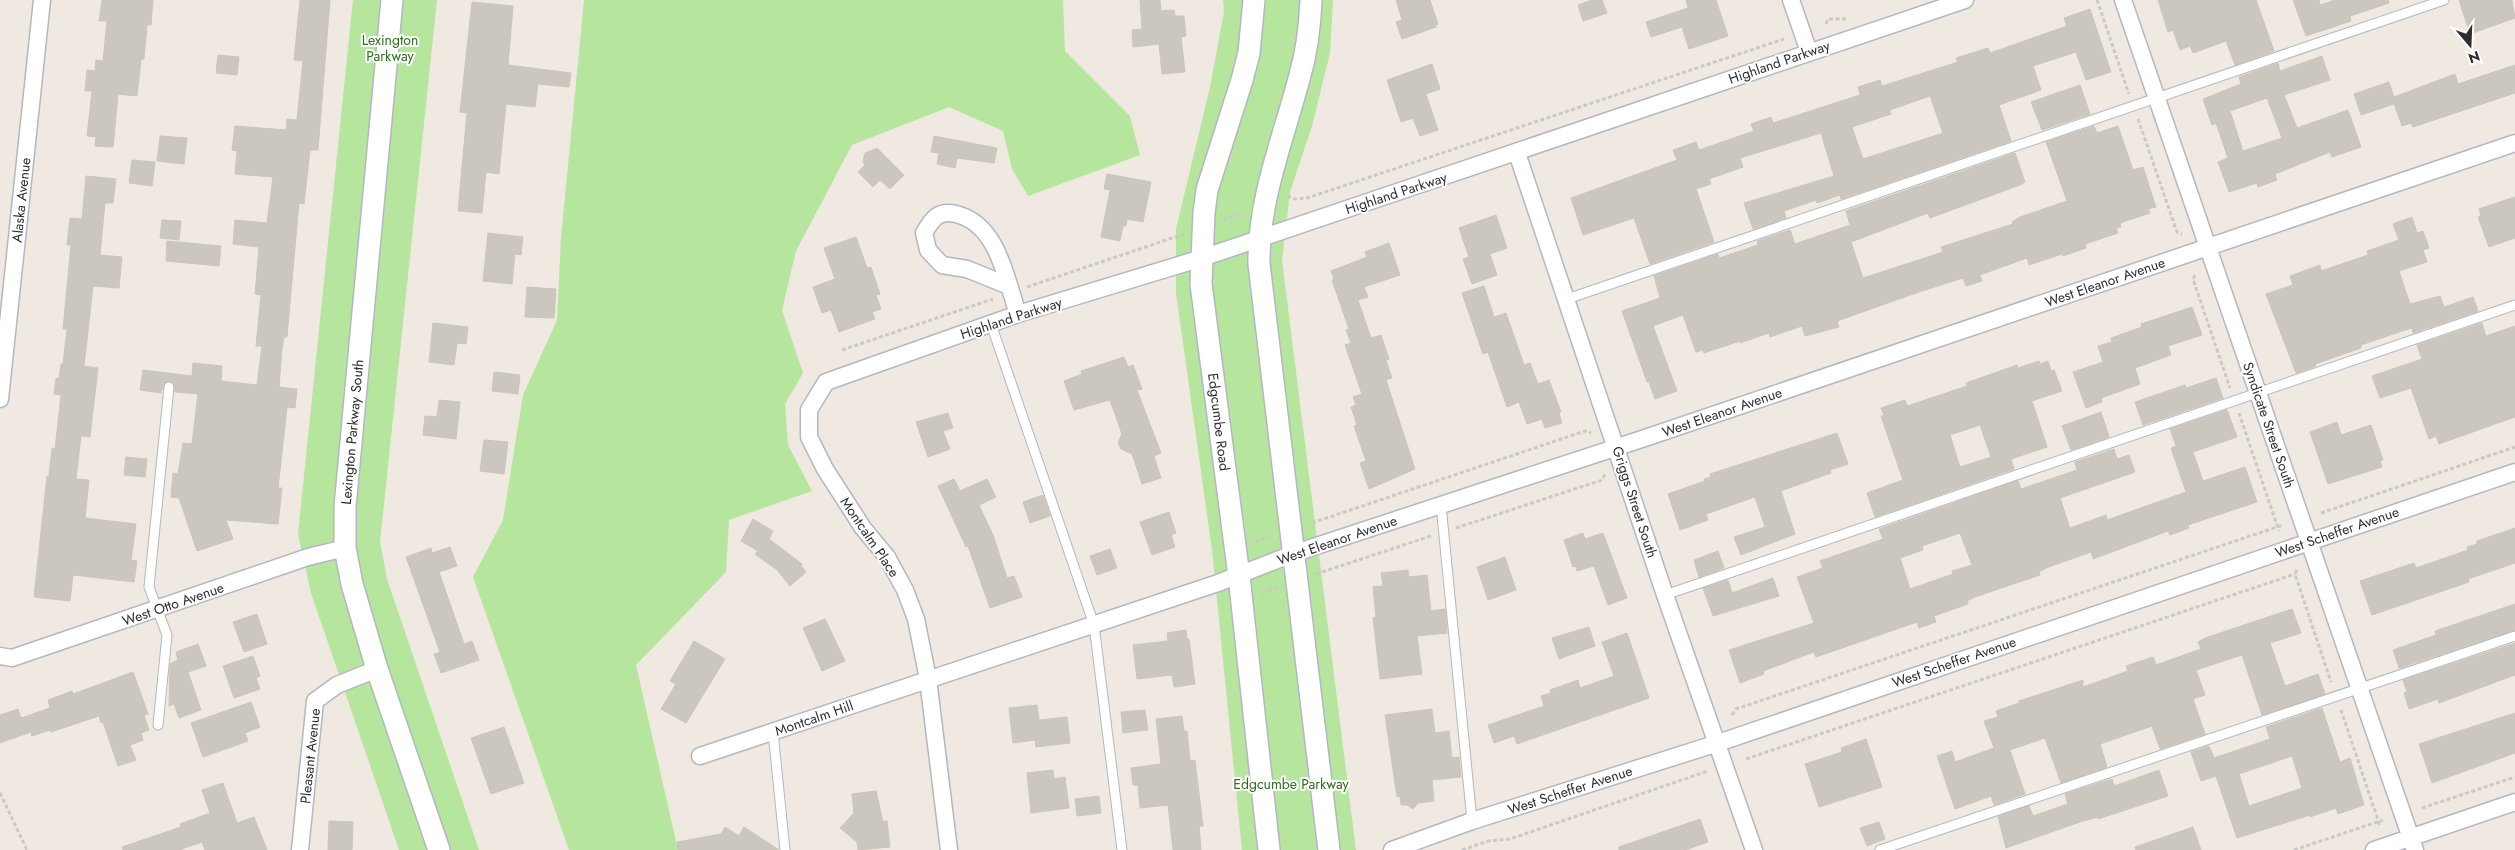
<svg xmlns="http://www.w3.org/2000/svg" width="2515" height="850" font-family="Jost,sans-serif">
	<rect width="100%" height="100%" fill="#efe9e1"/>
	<path fill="#b6e59e" d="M353,0H437L380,542L387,579L479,850H399L311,593L298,534Z
		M584,0H1063L1065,51L1130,116L1140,155L1028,196L1012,169L1003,131L949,107L852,145L796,251L782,310L803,373L785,404L788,445L812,491L729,520L726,572L636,665L678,850H569L473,577L503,520L523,395L557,320L561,238Z
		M1223,0H1333L1330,53L1312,126L1290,192L1282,260L1356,850H1242L1212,550L1176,293V229L1210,87L1224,12Z"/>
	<path fill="#cbc7bf" stroke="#cbc5ba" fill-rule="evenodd" d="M102,0H153L151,25H147L144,59H141L137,96L118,94L113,147L95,146L96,137L87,136L92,91H85L87,70L95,71L96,60L103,61L107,21H99Z
		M300,0H330L318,150H310L304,204L299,203L287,337H284L282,348L279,387L297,389L295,408L287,407L278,488H282L278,524L226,520L233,539L197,551L179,498L171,497L173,473L178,474L183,443L192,444L198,394L175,392L174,384L169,381L164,383L161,393L140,390L143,370L192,376L193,363L222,366L221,381L257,385L262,346H256L261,295L255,294L259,247L233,244L235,220L267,223L273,177L235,174L237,151L232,150L235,126L286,130L287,119L297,120L303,61L294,60Z
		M1140,0H1160L1161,11L1174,10L1175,16H1184L1186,36L1181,37L1185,72L1162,74L1159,44L1133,47L1132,30L1142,29Z
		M1396,0H1430L1438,24L1436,25V27L1402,39L1396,22L1402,20Z
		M1592,0H1602L1607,13L1583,21L1578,5Z
		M1686,0H1716L1728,36L1689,49L1682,27L1651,37L1646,22L1688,8Z
		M2158,0H2256L2274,51L2235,65L2226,41L2193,53L2190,46L2180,50L2173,30L2168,32Z
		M2293,0H2319L2320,5L2335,0H2388L2389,3L2350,16L2351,21L2306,36Z
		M2459,0H2512L2515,18L2470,34Z
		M472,2L513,6L508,65L571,73L569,87L538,84L535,107L506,104L499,174L486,172L482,213L458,211L467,113L460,112Z
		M2090,9L2111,72L2086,80L2076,52L2033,66L2041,90L1999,105L2011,141L1841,199L1840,195L1817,203L1816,200L1784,211L1786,218L1753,229L1744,203L1834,176L1821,133L1740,158L1743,167L1709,179L1711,184L1696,189L1714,242L1650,264L1634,218L1583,235L1571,198L1677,160L1673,150L1696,142L1699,150L1754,131L1751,124L1771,117L1773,123L1860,95L1858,87L1880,80L1882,86L1958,62L1956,58L1988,48L1990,53L2067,26L2064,18ZM1930,96L1943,133L1863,159L1852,127L1891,114L1890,110Z
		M218,55L239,57L237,75L216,73Z
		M2322,56L2330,80L2284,95L2297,128L2348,110L2361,147L2332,157L2330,152L2275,174L2277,180L2258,187L2257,183L2229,192L2218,162L2228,158L2216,123L2212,125L2203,99L2241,84L2239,77L2278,63L2280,71ZM2267,98L2282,138L2243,151L2230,111Z
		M1432,64L1440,89L1426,94L1438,130L1420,136L1413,118L1401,122L1387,80Z
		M2515,65V93L2413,127L2411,123L2402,126L2394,104L2361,115L2354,94L2389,82L2394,97L2455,74L2458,84Z
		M2080,85L2090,114L2042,130L2031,102Z
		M2094,126L2097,133L2118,126L2133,170L2143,167L2156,207L2148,209L2150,213L2120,223L2121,227L2116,228L2118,233L2085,244L2086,248L2063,256L2062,254L2029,265L2027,258L1980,275L1982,281L1966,286L1963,278L1919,292L1837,321L1839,327L1805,336L1802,326L1770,337L1769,333L1740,343V341L1704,353L1703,350L1696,352L1683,315L1653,326L1677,391L1655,399L1649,382H1647L1622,311L1660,298L1654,276L1718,254L1719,258L1758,245L1757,241L1790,230L1795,244L1850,225L1846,211L2015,153L2025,182L2020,185L1930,218L1928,213L1851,242L1863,278L1897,267L1943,252L1941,247L2013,224L2012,222L2020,217L2067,201L2046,142Z
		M160,136L187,138L184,164L157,161Z
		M934,136L997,148L994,163L957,158L955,168L937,164L939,153L931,152Z
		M877,148L904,175L890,189L880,180L873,187L858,172L865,165L863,162L865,153Z
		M132,160L155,162L152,186L129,183Z
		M1107,174L1151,182L1143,222L1127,219L1126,226H1123L1120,241L1101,237L1110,190L1104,189Z
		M86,176L116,179L113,203H105L100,255L122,257L119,288L93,286L84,366L98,368L90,437L81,436L76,479L89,480L85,518L136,524L131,560L137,561L134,582L73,575L70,601L34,597L47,476H49L52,448L55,449L61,395L54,394L56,378L59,379L61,364H63L67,329H63L71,245H67L70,218L82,219Z
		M2515,197V238L2489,247L2478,217L2481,216L2479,209Z
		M1496,215L1507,248L1490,254L1497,275L1472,284L1463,259L1469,257L1459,228Z
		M2412,217L2417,233L2423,231L2429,248L2423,250L2427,262L2399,271L2410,304L2440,296L2444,307L2473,297L2478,311L2413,333L2412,328L2405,330L2361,345V348L2315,364L2316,366L2296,373L2266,294L2293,285L2290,276L2320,265L2321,271L2368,255L2367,251L2399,240L2393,224Z
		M162,220L181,221L179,240L160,238Z
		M488,233L523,237L521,255L515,254L512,284L483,281Z
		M856,237L867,268L871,267L880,294L876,295L881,309L872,312L875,319L839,332L831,310L822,313L813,287L835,279L824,248Z
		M167,241L221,246L219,266L166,261Z
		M1389,243L1400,275L1364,287L1368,297L1358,300L1371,338L1381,335L1389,359L1386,360L1392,378L1386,380L1415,469L1369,489L1360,463L1366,461L1354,426L1357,425L1351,407L1356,405L1353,397L1362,394L1345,345L1351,343L1346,330L1349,329L1332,280L1334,279L1331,271L1367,257L1365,252Z
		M1484,286L1494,317L1506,313L1524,365L1530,363L1538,384L1549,380L1561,412L1559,413L1562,423L1545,428L1542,419L1527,424L1519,402L1507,407L1488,352L1483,354L1462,293Z
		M527,287L556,289L554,318L525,317Z
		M2192,307L2202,335L2168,346L2171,355L2135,368L2140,384L2101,398L2102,402L2086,408L2073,372L2103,362L2098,346L2112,342L2111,338L2142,327L2141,324Z
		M433,323L468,327L466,344L457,343L454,365L429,362Z
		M2482,323L2486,336L2515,326V417L2439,444L2436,436L2429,439L2411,388L2380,398L2372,376L2422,359L2417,345Z
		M1124,357L1128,367L1133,365L1142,389L1137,390L1161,453L1154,456L1161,478L1142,484L1132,454L1121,449L1118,443L1122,434L1110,400L1074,410L1064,381L1082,374L1081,371Z
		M2039,361L2040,364L2048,361L2051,371L2054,370L2062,391L2032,401L2047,447L2011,459L2014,469L1875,517L1867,493L1903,480L1881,416L1884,415L1881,408L1905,400L1907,406L1967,386L1966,383L2017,365L2018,368ZM1980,425L1991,457L1960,467L1950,435Z
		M494,372L520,375L518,394L492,391Z
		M2216,378L2223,398L2143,425L2135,402L2185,385L2186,388Z
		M439,400L460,402L456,439L423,435L425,416L437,417Z
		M2227,410L2237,437L2193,452L2203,481L2245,467L2257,502L2188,525L2189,528L2170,535L2168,531L2093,559L2091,552L2046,568L2039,572L2040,575L1975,597L1967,601L1968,604L1934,616L1936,622L1919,628L1917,622L1816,657L1814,652L1763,671L1764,674L1740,683L1729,650L1814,623L1797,577L1823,568L1820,561L1883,539L1879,529L2018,481L2021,489L2077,470L2075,462L2114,449L2117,459L2129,455L2135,472L2060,498L2070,528L2106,515L2107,520L2186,492L2171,448L2176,446L2170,429ZM1960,533L1972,565L1952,571L1953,574L1910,589L1900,558L1923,550L1922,546Z
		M2101,412L2109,437L2071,450L2062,426Z
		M948,413L953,428L943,431L950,449L928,457L916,422Z
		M2337,422L2341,435L2371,425L2383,460L2380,461L2382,467L2328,484L2310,432Z
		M1837,433L1848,464L1830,470L1831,473L1781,491L1795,534L1741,555L1734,537L1765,527L1755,497L1706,514L1708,520L1680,530L1668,494L1705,481L1704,479L1711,477L1710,474Z
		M484,440L508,442L504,474L480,471Z
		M126,457L147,459L145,477L124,475Z
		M954,479L960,491L987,479L996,497L979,505L993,535L1007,578L1014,576L1022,597L990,608L968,546L966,547L938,486Z
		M1043,495L1050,516L1030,523L1023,502Z
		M1169,512L1176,533L1171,535L1175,547L1152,555L1140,522Z
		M753,519L773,531L769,539L802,564L801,566L806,572L790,586L777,570L755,554L758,551L741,541Z
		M2515,528V563L2468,579L2469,582L2372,615L2360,581L2414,563L2416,568L2468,550L2467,547L2477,544V541Z
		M1583,533L1585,539L1603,533L1627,598L1608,605L1594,566L1577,571L1576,566L1573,567L1564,540Z
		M450,547L457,566L439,572L464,644L472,641L479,660L441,673L434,654L440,652L406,557L431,548L432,553Z
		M1110,549L1117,568L1097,575L1090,556Z
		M1718,551L1724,568L1699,577L1694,560Z
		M1505,557L1516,590L1488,600L1477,567Z
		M1408,570L1409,577L1427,575L1431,611L1445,609L1447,633L1417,636L1422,674L1380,679L1373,618L1376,617L1373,587L1383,586L1381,573Z
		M1773,578L1779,596L1713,616L1703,588L1728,580L1732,593Z
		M2515,604V630L2399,668L2393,650L2436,635L2435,631Z
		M2292,609L2301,633L2270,643L2285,686L2318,674L2325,694L2262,715L2242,655L2196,670L2205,695L2193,699L2205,734L2160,749L2152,726L2100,744L2107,767L2061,783L2045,738L2010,750L2025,794L1994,805L1991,796L1955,809L1937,756L1952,751L1955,762L1994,748L1984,721L1998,717L1996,711L2019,703V701L2083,680V687L2128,671L2126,666L2153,657L2156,665L2201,649L2198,642L2205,638Z
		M257,614L267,644L244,652L233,622Z
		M825,619L845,661L822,671L803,628Z
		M1589,627L1595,646L1559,659L1552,638Z
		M1186,630L1187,639H1189L1195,684L1174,687L1172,675L1137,679L1133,645L1168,641L1167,633Z
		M1627,633L1649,698L1517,744L1514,736L1494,743L1488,725L1544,706L1541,696L1551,693L1550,690L1578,680L1580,688L1614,676L1602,642Z
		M694,641L725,659L686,723L661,709L676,684L670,681Z
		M2515,643V675L2439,703L2438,699L2409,709L2404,693L2407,692L2403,680Z
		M198,644L206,666L188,672L201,710L179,718L174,704L169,706L170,664L178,660L176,652Z
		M253,656L260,676L256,678L260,689L234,698L223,666Z
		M133,672L148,714L144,715L149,730L141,733L143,740L130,745L136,760L118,766L103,722L101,723L99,716L51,732L50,730L32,736L31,732L0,743V715L18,709L21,718L50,708L48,700L72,691L73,694Z
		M251,702L260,727L245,733L248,741L203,757L191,723Z
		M1037,705L1039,720L1067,717L1070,743L1036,747L1035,740L1013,743L1009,708Z
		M2322,708L2340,762L2350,758L2364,805L2338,814L2336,808L2310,817V815L2237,838L2216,776L2201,781L2191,752L2209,746L2214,758L2270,739L2266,727ZM2292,756L2302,788L2249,806L2239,774Z
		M1432,709L1435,733L1449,731L1452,758L1459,757L1461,777L1432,780L1434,801L1418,803L1413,809L1407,805H1401L1400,796L1397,797L1385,715Z
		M1145,710L1148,730L1123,733L1121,712Z
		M2515,713V753L2432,783L2419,744Z
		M1182,716L1184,731H1187L1190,761L1195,760L1203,826H1199L1201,850H1173L1168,805L1140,808L1138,785H1133L1131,768L1161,764L1156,719Z
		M504,727L524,783L491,794L471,738Z
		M1866,739L1882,787L1819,807L1805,764L1842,752L1841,748Z
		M1053,770L1054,779L1065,777L1069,808L1031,813L1027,773Z
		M2159,770L2168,796L2098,819V817L2080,822L2006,848L1998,817L2029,806L2033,816L2068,804L2065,794L2112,779L2114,786Z
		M223,783L237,823L254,817L267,850H205L202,842L179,850H123L122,847L181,827L180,824L210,813L202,790Z
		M876,791L883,822L887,821L890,847L858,850L857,842L840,828L854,813L852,794Z
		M1099,796L1101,813L1077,816L1075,799Z
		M1700,819L1708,842L1685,850H1619V847Z
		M329,821L353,822L352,850H328Z
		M1879,822L1885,839L1867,846L1860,828Z
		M725,827L739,836L744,827L779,850H678L677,842L721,834Z
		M2193,827L2201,850H2136L2135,847Z"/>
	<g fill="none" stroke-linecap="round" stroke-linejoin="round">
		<g stroke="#b4b7c1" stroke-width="11">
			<path id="service" d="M1567,299L2444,0
				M991,324L1094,625L1122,850
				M1441,505L1472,821
				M1665,595L2515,305
				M158,725L167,635L149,587L169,387
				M773,732L785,850
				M1880,850L2515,636"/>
		</g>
		<g stroke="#b4b7c1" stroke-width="19">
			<path id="minor" d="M1791,0L1809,52
				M2123,0L2415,850
				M1517,153L1665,595L1754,850
				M1009,286L967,269L942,265L928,250L924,233C932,219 938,210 956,214C998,224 1006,279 1018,314
				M0,399L42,0
				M0,656L12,658L308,557L345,548
				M700,756L1218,583L1295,553L1639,440L2515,143
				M300,850L315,701L337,685L377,669
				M949,850L928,679L916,619L905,590L887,557L863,528L825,469L809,437V410L826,382L1018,314L1202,258L1965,0
				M1392,850L1472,821L1718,743L2515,472
				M2374,850L2515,802"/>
		</g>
		<g stroke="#b4b7c1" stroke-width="24">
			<path id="tertiary" d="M392,0L345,507V548L352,584L377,669L439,850
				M1254,0L1249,53L1242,80L1207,190L1204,213L1201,284L1239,576L1269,850
				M1311,0C1310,25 1307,51 1300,75C1284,137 1258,199 1259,264L1329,850"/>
		</g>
		<path stroke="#c9c9c9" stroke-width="3" stroke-dasharray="4 2.5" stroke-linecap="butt" d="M2097,0L2129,94
			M1826,24L1828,19H1847
			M2138,119L2177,232L2182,234
			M1287,196L1295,199L1307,198L1784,39
			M1223,220L1243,213
			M2195,275L2193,279L2230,388
			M1027,287L1184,234
			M842,350L993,299
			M2239,413L2279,531
			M2321,513L2515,447
			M1312,523L1585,431L1591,433
			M1456,528L1602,480L1605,474
			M1255,541L1271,536
			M2297,570L2295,574L2331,682
			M1316,574L1431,536
			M1262,593L1277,588
			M2341,710L2380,826
			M1732,715L1736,709L2283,525
			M1746,759L2295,574
			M0,793L27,850
			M2422,808L2515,777
			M1462,850L1488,841L1510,839L1708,771
			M2294,850L2383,820"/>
		<use href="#service" stroke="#fff" stroke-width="9"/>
		<use href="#minor" stroke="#fff" stroke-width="16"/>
		<use href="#tertiary" stroke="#fff" stroke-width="21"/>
	</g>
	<g text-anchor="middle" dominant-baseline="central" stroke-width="4" stroke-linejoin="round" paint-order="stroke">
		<g font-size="14" fill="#2c6e1b" stroke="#fff">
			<text x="390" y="40">Lexington<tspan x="390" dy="16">Parkway</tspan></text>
			<text x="1291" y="784">Edgcumbe Parkway</text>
		</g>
		<g font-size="14" fill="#2e2e2e" stroke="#fff">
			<text transform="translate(1779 62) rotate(-19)">Highland Parkway</text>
			<text transform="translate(1396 193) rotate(-18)">Highland Parkway</text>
			<text transform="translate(21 200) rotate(-84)">Alaska Avenue</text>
			<text transform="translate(2105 282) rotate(-19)">West Eleanor Avenue</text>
			<text transform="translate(1011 318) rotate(-18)">Highland Parkway</text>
			<text transform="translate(1722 412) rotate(-19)">West Eleanor Avenue</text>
			<text transform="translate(1219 422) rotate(83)">Edgcumbe Road</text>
			<text transform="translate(2269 425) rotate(71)">Syndicate Street South</text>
			<text transform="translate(352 432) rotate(-85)">Lexington Parkway South</text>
			<text transform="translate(1635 502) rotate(72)">Griggs Street South</text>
			<text transform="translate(2337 532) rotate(-19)">West Scheffer Avenue</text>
			<text transform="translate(870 537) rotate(56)">Montcalm Place</text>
			<text transform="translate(1337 540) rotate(-19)">West Eleanor Avenue</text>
			<text transform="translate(173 604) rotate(-19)">West Otto Avenue</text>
			<text transform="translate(1954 662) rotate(-19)">West Scheffer Avenue</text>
			<text transform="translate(814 718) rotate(-19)">Montcalm Hill</text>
			<text transform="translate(310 756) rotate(-84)">Pleasant Avenue</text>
			<text transform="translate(1570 790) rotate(-18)">West Scheffer Avenue</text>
		</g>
	</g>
	<g transform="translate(2470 45) rotate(161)" stroke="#ffffff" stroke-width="4" paint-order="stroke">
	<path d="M0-4L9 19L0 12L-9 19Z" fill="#2e2e2e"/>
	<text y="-8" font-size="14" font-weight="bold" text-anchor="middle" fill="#2e2e2e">N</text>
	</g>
</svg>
